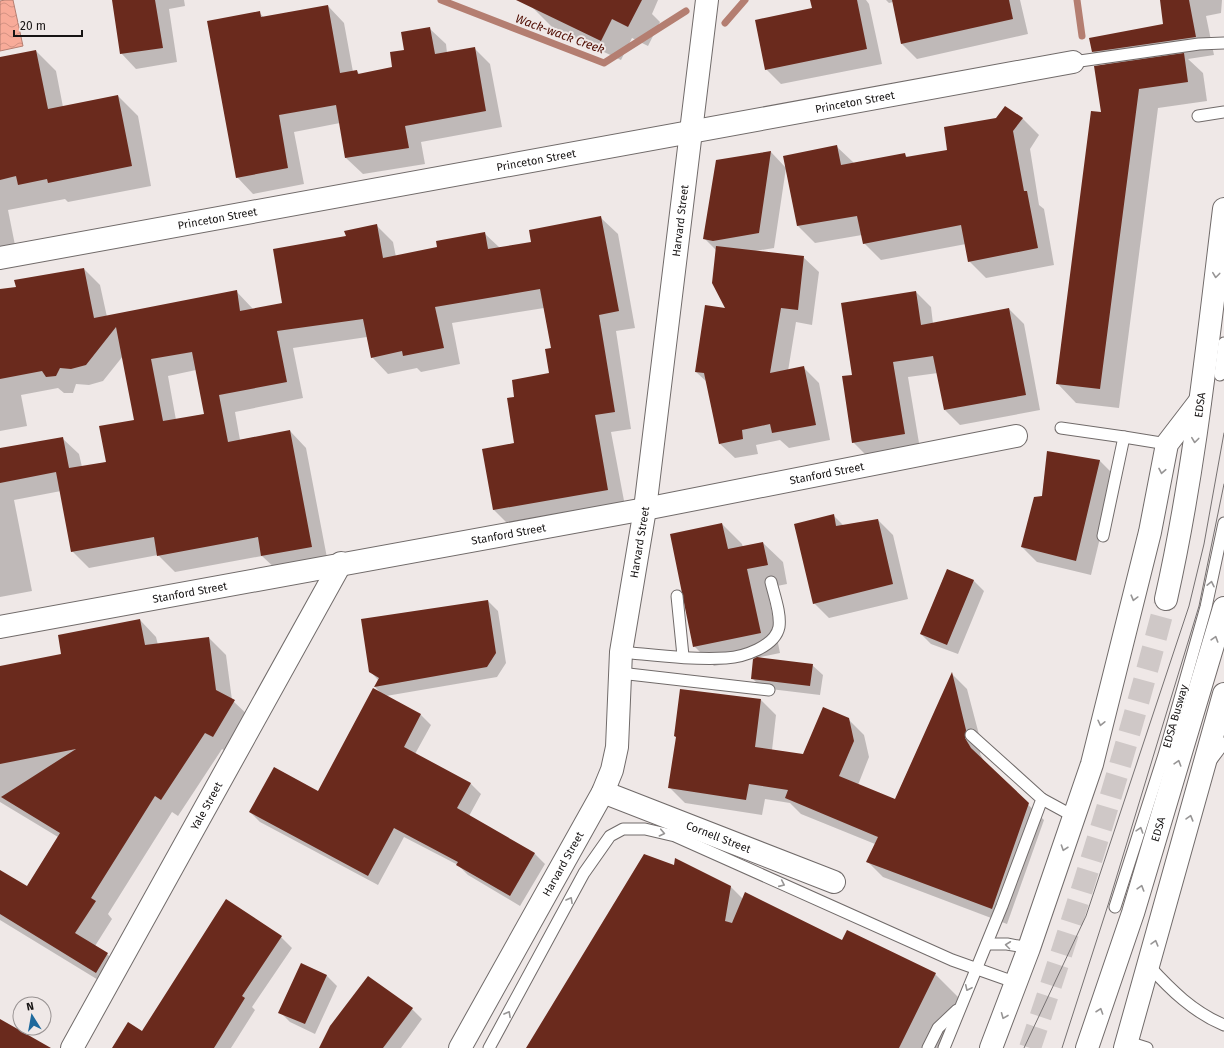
<svg xmlns="http://www.w3.org/2000/svg" width="1224" height="1048" font-family="'Fira Sans',sans-serif">
	<defs>
		<pattern id="water-waves" width="16" height="10" patternUnits="userSpaceOnUse"><rect width="16" height="10" fill="#f8ab99"/><path d="M0 5q4-4 8 0t8 0" fill="none" stroke="#d49283"/></pattern>
	</defs>
	<rect width="100%" height="100%" fill="#efe8e7"/>
	<path fill="url(#water-waves)" stroke="#b47e71" d="M5,0H13L23,46L0,51V1Z"/>
	<path fill="#0003" fill-rule="evenodd" d="M113,0H184L185,6L169,9L177,62L136,69L121,53Z
		M537,0H658L652,14L660,22L648,46L632,38L621,60L553,28L533,8Z
		M811,0H866L869,4L882,64L781,84L766,69L813,9Z
		M886,0H1020L1028,34L917,59L902,44L893,2L889,3Z
		M1161,0H1222L1221,13L1206,16L1214,55L1188,59L1203,73L1207,101L1158,108L1119,408L1076,403L1057,383L1102,113L1106,65L1093,52L1164,25Z
		M328,6L344,23L353,72L357,71L360,75L394,68L405,50L429,28L446,44L447,53L474,48L490,64L502,127L421,142L425,164L363,174L346,158L340,123L294,132L304,184L253,194L237,177L259,12L264,18Z
		M36,51L56,71L63,107L118,96L138,116L151,186L68,202L65,199L8,210L18,260L0,263V58Z
		M1022,118L1039,135L1030,149L1039,205L1044,209L1054,265L986,278L969,261L966,244L881,260L864,243L862,235L815,243L798,226L786,168L774,248L755,251L803,257L819,272L812,325L796,322L788,371L804,368L819,383L830,440L789,448L780,440L756,445L758,454L735,458L719,443L707,382L696,372L727,309L717,251L705,239L717,161L771,152L786,168L836,146L854,163L904,154L908,158L948,151Z
		M601,218L618,234L635,328L616,331L631,429L611,432L625,506L511,527L494,510L484,450L515,444V398L550,374L552,349L544,308L452,323L460,364L421,372L417,368L388,374L372,357L367,337L293,348L303,398L235,412L240,440L290,431L306,448L328,563L279,572L262,556L175,572L158,555L89,568L72,551L61,491L14,500L32,591L0,597V449L62,438L79,454L82,467L107,462L135,420L123,356L103,381L89,385L76,384L73,393H64L58,388L21,395L27,426L0,431V315L84,269L100,285L107,317L236,291L253,309L284,304L347,237L376,225L393,242L396,257L438,248L485,234L500,248L532,243ZM196,370L205,414L176,420L168,376Z
		M916,292L931,307L933,324L1009,309L1024,324L1040,410L960,425L945,410L938,373L908,377L920,449L868,457L853,442V375Z
		M1048,452L1100,461L1115,476L1091,575L1037,562L1022,547L1042,497Z
		M833,515L844,526L878,520L893,535L908,599L829,618L814,603Z
		M722,524L742,544L743,547L763,543L783,562L787,584L767,588L780,653L756,658L812,665L823,675L820,695L762,688L752,678L755,658L714,666L694,646Z
		M947,570L974,581L984,591L958,654L931,644L921,634Z
		M488,601L498,611L506,663L497,677L386,696L421,715L431,725L415,754L471,784L481,794L469,816L535,854L545,864L520,906L468,875L458,865L404,837L378,885L260,822L250,812L319,792L381,693L375,687L378,680L370,671Z
		M140,620L156,637L158,645L209,638L226,655L232,700L251,718L230,754L222,749L178,816L172,812L108,914L112,919L95,946L107,954L124,971L113,989L0,920V871L27,887L58,837L0,802V667L63,655Z
		M952,674L967,689L982,746L980,754L985,763L1044,820L1007,924L883,877L868,862L875,844L801,814L790,803L765,799L762,815L685,803L669,787L677,738L675,736L761,700L776,715L772,750L804,755L848,719L864,735L869,757L858,785L895,800Z
		M731,887L743,899L843,941L935,974L963,1002L940,1048H528Z
		M281,937L292,948L252,1007L255,1010L231,1048H113L142,1032Z
		M301,965L327,976L337,986L315,1034L290,1022L280,1012Z
		M412,1009L422,1019L401,1048H320Z"/>
	<g fill="none" stroke-linecap="round" stroke-linejoin="round">
		<path stroke="#b47e71" stroke-width="7" d="M441,0L604,63L686,11
			M1077,0L1082,36
			M725,23L745,0"/>
	</g>
	<path fill="#6a2a1d" fill-rule="evenodd" d="M112,0H155L163,48L120,54Z
		M516,0H642L628,27L612,19L601,41Z
		M810,0H857L867,49L765,70L755,20L812,8Z
		M892,0H1009L1013,19L901,44Z
		M1160,0H1189L1196,37L1092,52L1089,38L1163,24Z
		M328,5L340,73L357,70L358,74L392,67L390,52L404,50L401,32L430,27L435,54L475,47L486,111L405,126L409,148L345,158L336,105L279,115L288,168L236,178L207,21L260,11L261,17Z
		M36,50L48,109L118,95L132,166L48,183L47,179L18,185L16,176L0,180V57Z
		M1184,53L1188,82L1139,89L1100,389L1056,384L1091,111L1101,112L1094,66Z
		M1005,106L1023,118L1013,131L1024,191H1027L1038,248L968,262L961,225L863,244L857,216L797,226L783,156L837,145L841,165L905,153L906,157L947,150L944,127L996,118Z
		M771,151L759,233L713,241L703,239L716,160Z
		M601,216L619,311L599,315L615,412L595,415L608,490L493,510L482,449L514,443L507,398L514,397L512,380L549,373L545,349L551,348L540,289L435,307L444,348L403,356L402,351L371,358L363,319L277,331L287,382L219,395L228,442L290,430L312,547L261,556L258,537L157,556L154,537L71,552L56,472L0,483V448L63,437L69,468L106,462L99,426L134,420L116,327L86,365L71,369L60,368L56,376L46,377L42,371L0,379V289L16,287L14,280L84,268L94,318L237,290L240,311L282,303L273,249L346,236L344,231L377,224L383,258L437,247L436,241L485,232L488,249L531,242L529,230ZM192,352L204,414L163,421L151,359Z
		M716,246L804,256L798,310L781,308L770,373L804,366L816,425L772,433L770,424L742,430L743,439L719,444L704,373L695,372L705,305L725,308L712,283Z
		M916,291L921,325L1009,308L1026,395L944,410L933,356L893,362L905,434L852,443L842,376L852,375L841,303Z
		M1047,451L1100,460L1076,561L1021,547L1034,497L1042,496Z
		M834,514L836,526L878,519L893,584L813,604L794,524Z
		M722,523L728,549L763,542L768,565L747,569L761,633L693,647L670,534Z
		M947,569L974,580L947,645L920,634Z
		M488,600L496,653L487,667L374,687L379,678L369,672L361,619Z
		M140,619L145,645L209,637L216,690L235,700L213,737L205,733L161,800L155,796L91,898L96,901L75,933L108,953L96,973L0,914V870L27,886L60,833L1,797L76,749L0,764V666L61,654L58,635Z
		M757,657L813,664L810,686L751,679L753,659Z
		M952,672L966,730L965,738L971,748L1029,803L992,909L866,862L878,837L785,798L788,790L749,784L746,800L668,788L676,737L674,736L680,689L761,699L755,747L803,754L823,707L849,718L854,741L839,776L895,799Z
		M373,688L421,714L404,747L471,783L457,808L535,853L510,896L456,865L458,862L394,828L368,876L249,812L274,767L318,791Z
		M644,854L674,865L675,858L731,886L725,921L732,923L745,892L842,940L847,930L936,973L899,1048H526Z
		M226,899L282,936L242,996L245,998L214,1048H112L128,1022L142,1031Z
		M301,963L327,975L305,1024L278,1013Z
		M368,976L413,1008L383,1048H319L330,1026Z
		M0,1019L51,1048H0Z"/>
	<g fill="none" stroke-linecap="round" stroke-linejoin="round">
		<path stroke="#cfc8c7" stroke-width="22" stroke-dasharray="22 11" stroke-linecap="butt" d="M1030,1048C1080,900 1127,750 1166,599"/>
		<g stroke="#716b6a" stroke-width="13">
			<g id="lane">
				<path d="M1073,62L1199,44L1224,43"/>
				<path d="M1198,116L1224,112"/>
				<path d="M1220,375L1224,343"/>
				<path d="M1061,428L1124,437"/>
				<path d="M1103,536L1124,437L1167,444"/>
				<path d="M677,596L683,656"/>
				<path d="M621,652C655,655 691,660 726,658C743,657 775,647 779,627C781,613 774,595 771,582"/>
				<path d="M620,673L769,690"/>
				<path d="M1212,759L1224,743"/>
				<path d="M1042,799L1075,817"/>
				<path id="s1" d="M1115,907L1164,755L1206,607L1224,523"/>
				<path d="M987,944H1007L1029,948"/>
				<path d="M1149,966C1171,990 1193,1012 1224,1025"/>
				<path d="M1128,1042L1147,1048"/>
				<path d="M489,1048L584,873L610,836L623,829H645L675,836L952,960L1017,983"/>
				<path d="M928,1048L938,1028L957,1010"/>
				<path d="M944,1048L1002,906L1042,799L971,735"/>
			</g>
		</g>
		<g stroke="#716b6a" stroke-width="24">
			<g id="street">
				<path id="s2" d="M0,258L1073,62"/>
				<path id="s3" d="M0,627L645,509L1016,436"/>
				<path id="s4" d="M603,792L834,882"/>
				<path id="s5" d="M72,1048L341,563"/>
				<path id="s6" d="M460,1048L603,792L612,770L617,747L621,652L645,509L707,0"/>
			</g>
		</g>
		<g stroke="#716b6a" stroke-width="24">
			<g id="highway">
				<path id="s7" d="M1166,599C1195,470 1208,339 1224,209"/>
				<path d="M991,1048L1029,948L1092,764L1150,532L1167,444L1200,401"/>
				<path id="s8" d="M1087,1048L1133,913L1224,608"/>
				<path d="M1125,1048L1224,694"/>
			</g>
		</g>
		<use href="#lane" stroke="#fff" stroke-width="11"/>
		<use href="#street" stroke="#fff" stroke-width="22"/>
		<use href="#highway" stroke="#fff" stroke-width="22"/>
		<path stroke="#767171" stroke-width="1" d="M1024,1048L1086,916L1189,606L1204,544L1224,433
			M1062,1048L1108,905L1199,606L1224,484"/>
	</g>
	<defs><path id="oneway-chevron" d="M-2-3.5L2.5 0L-2 3.5" fill="none" stroke-width="1.6" stroke-linecap="round" stroke-linejoin="round"/></defs>
	<g stroke="#979595">
		<use href="#oneway-chevron" transform="translate(1216 275) rotate(97)"/>
		<use href="#oneway-chevron" transform="translate(1195 440) rotate(97)"/>
		<use href="#oneway-chevron" transform="translate(1162 471) rotate(101)"/>
		<use href="#oneway-chevron" transform="translate(1211 584) rotate(-78)"/>
		<use href="#oneway-chevron" transform="translate(1134 598) rotate(105)"/>
		<use href="#oneway-chevron" transform="translate(1215 639) rotate(-73)"/>
		<use href="#oneway-chevron" transform="translate(1101 723) rotate(103)"/>
		<use href="#oneway-chevron" transform="translate(1178 763) rotate(-73)"/>
		<use href="#oneway-chevron" transform="translate(1190 818) rotate(-74)"/>
		<use href="#oneway-chevron" transform="translate(1140 830) rotate(-72)"/>
		<use href="#oneway-chevron" transform="translate(662 833) rotate(12)"/>
		<use href="#oneway-chevron" transform="translate(1064 848) rotate(109)"/>
		<use href="#oneway-chevron" transform="translate(782 884) rotate(24)"/>
		<use href="#oneway-chevron" transform="translate(1141 888) rotate(-73)"/>
		<use href="#oneway-chevron" transform="translate(570 900) rotate(-61)"/>
		<use href="#oneway-chevron" transform="translate(1155 943) rotate(-74)"/>
		<use href="#oneway-chevron" transform="translate(1008 945) rotate(-173)"/>
		<use href="#oneway-chevron" transform="translate(968 988) rotate(115)"/>
		<use href="#oneway-chevron" transform="translate(1100 1011) rotate(-71)"/>
		<use href="#oneway-chevron" transform="translate(508 1014) rotate(-61)"/>
		<use href="#oneway-chevron" transform="translate(1004 1016) rotate(112)"/>
	</g>
	<g text-anchor="middle" dominant-baseline="central" stroke-width="4" stroke-linejoin="round" paint-order="stroke">
		<g font-size="11" fill="#171414" stroke="#efe8e7">
			<text stroke="none"><textPath href="#s2" startOffset="869">Princeton Street</textPath></text>
			<text stroke="none"><textPath href="#s2" startOffset="545">Princeton Street</textPath></text>
			<text stroke="none"><textPath href="#s2" startOffset="221">Princeton Street</textPath></text>
			<text stroke="none"><textPath href="#s6" startOffset="871">Harvard Street</textPath></text>
			<text stroke="none"><textPath href="#s7" startOffset="197">EDSA</textPath></text>
			<text stroke="none"><textPath href="#s3" startOffset="841">Stanford Street</textPath></text>
			<text stroke="none"><textPath href="#s3" startOffset="517">Stanford Street</textPath></text>
			<text stroke="none"><textPath href="#s6" startOffset="547">Harvard Street</textPath></text>
			<text stroke="none"><textPath href="#s3" startOffset="193">Stanford Street</textPath></text>
			<text stroke="none"><textPath href="#s1" startOffset="200">EDSA Busway</textPath></text>
			<text stroke="none"><textPath href="#s5" startOffset="277">Yale Street</textPath></text>
			<text stroke="none"><textPath href="#s8" startOffset="230">EDSA</textPath></text>
			<text stroke="none"><textPath href="#s4" startOffset="124">Cornell Street</textPath></text>
			<text stroke="none"><textPath href="#s6" startOffset="211">Harvard Street</textPath></text>
		</g>
		<g font-size="12" font-style="italic" fill="#500d02" stroke="#efe8e7">
			<text transform="translate(560 34) rotate(20)">Wack-wack Creek</text>
		</g>
	</g>
	<g transform="translate(32 1016) rotate(349)"><circle r="19" fill="#efe8e7" stroke="#999393"/>
	<path d="M0-3L7 15L0 10L-7 15Z" fill="#1e699c"/>
	<text y="-6" font-size="11" font-weight="bold" text-anchor="middle" fill="#171414">N</text>
	</g>
	<path d="M14 30v6h68v-6" fill="none" stroke="#171414" stroke-width="2"/>
	<text x="20" y="30" font-size="12" fill="#171414" stroke="#efe8e7" stroke-width="3" paint-order="stroke">20 m</text>
</svg>
